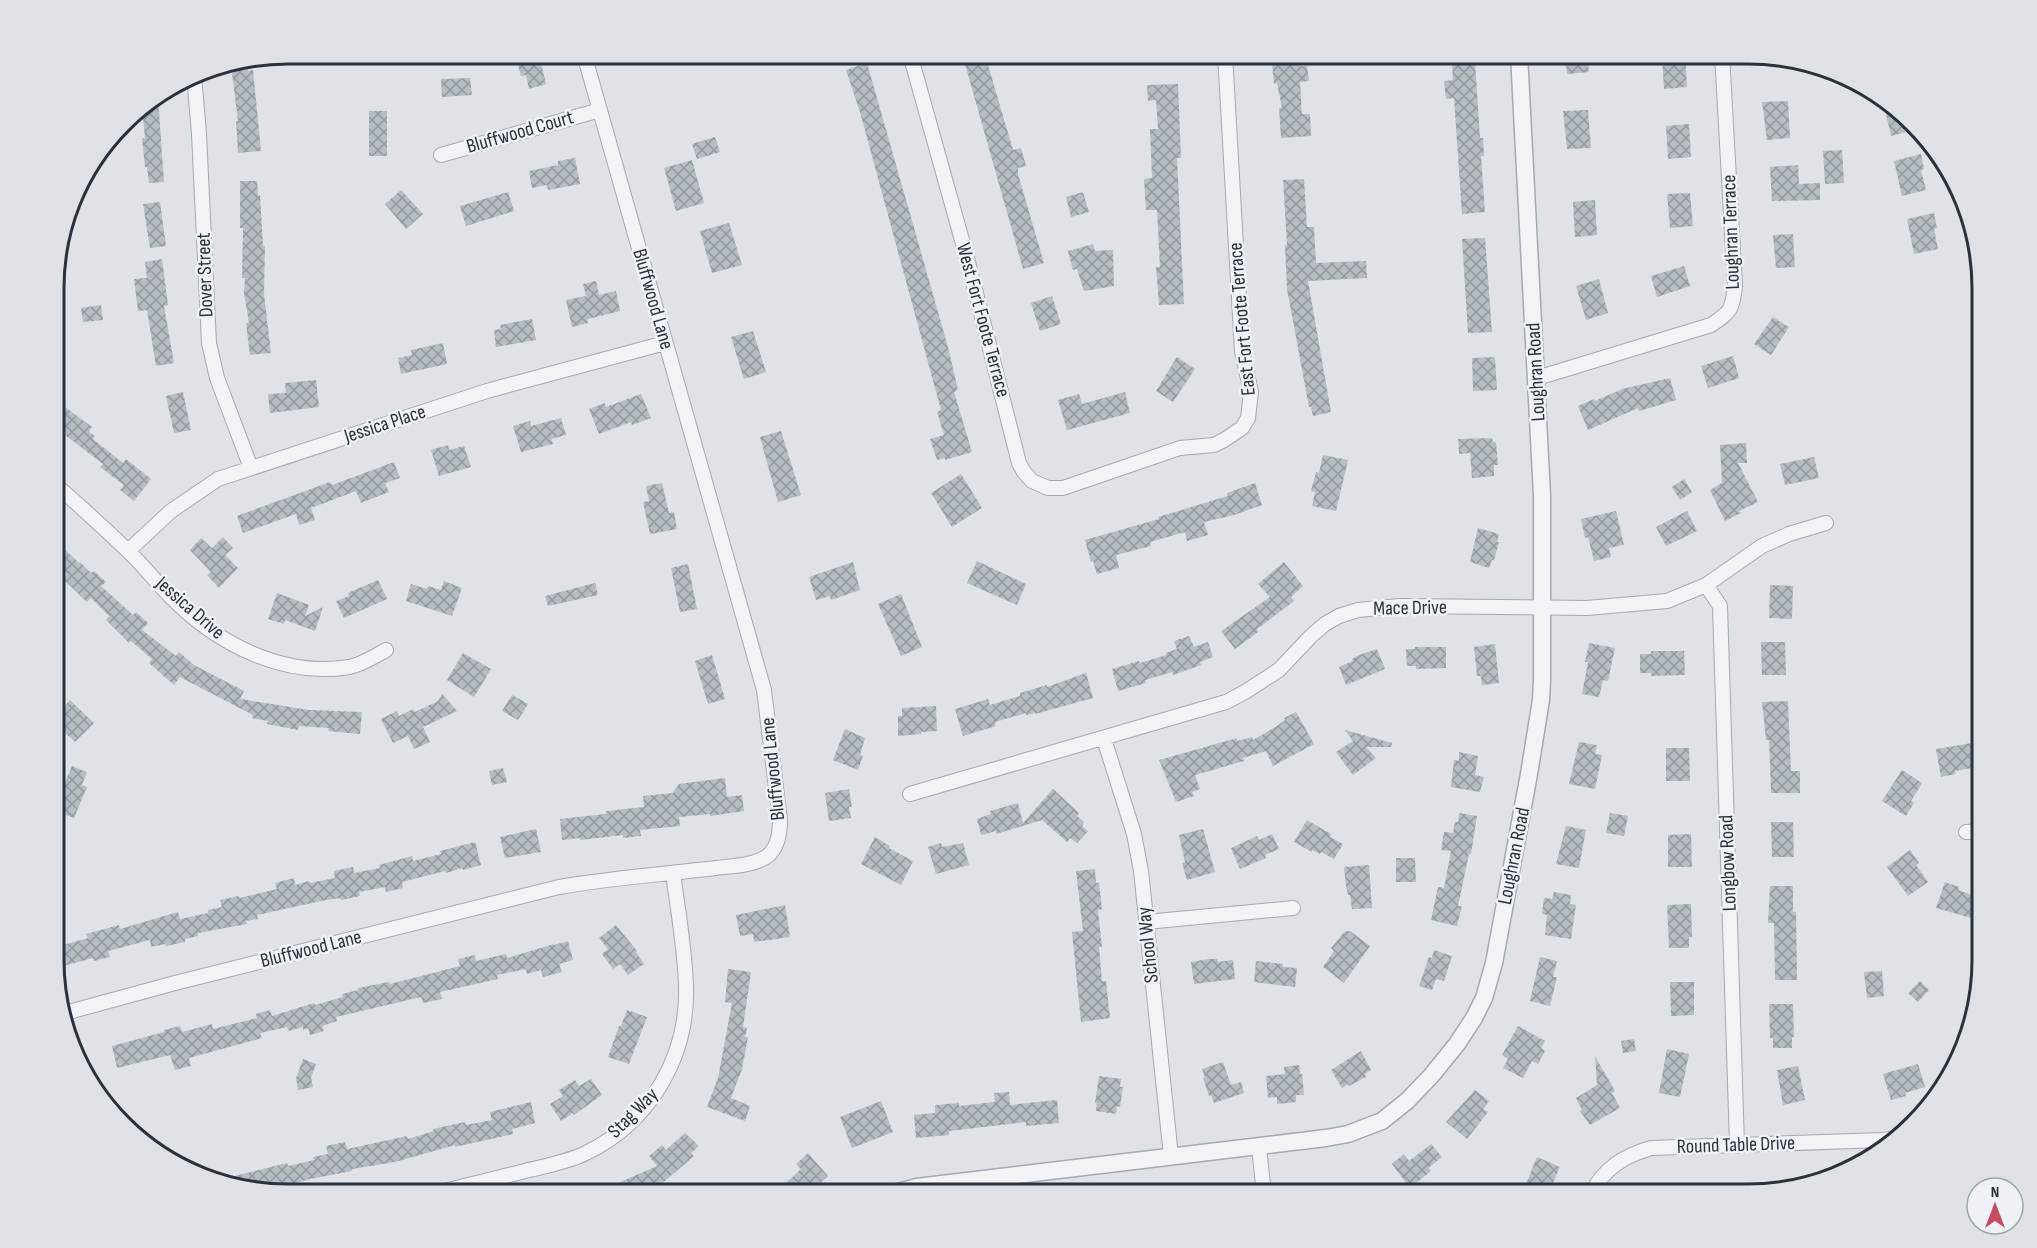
<svg xmlns="http://www.w3.org/2000/svg" width="2037" height="1248" font-family="'Sofia Sans Condensed',sans-serif">
	<defs>
		<pattern id="building-cross-hatch" width="8" height="8" patternUnits="userSpaceOnUse" patternTransform="scale(1.5)"><rect width="8" height="8" fill="#b6bcc3"/><path d="M0 0l8 8M0 8l8-8" fill="none" stroke="#9499a0"/></pattern>
	</defs>
	<rect width="100%" height="100%" fill="#dfe2e7"/>
	<path fill="url(#building-cross-hatch)" d="M515,54H539L546,84L529,89L526,75L521,76Z
		M1275,54H1298L1300,66H1307L1309,81L1300,82L1302,114H1310L1311,136L1281,138L1279,108H1282L1277,83L1274,84L1272,64H1276Z
		M1565,54H1587L1589,72L1567,74Z
		M1685,54L1687,87L1664,89L1662,55Z
		M986,58L1013,150L1021,148L1026,166L1018,168V174L1044,263L1023,269L965,64Z
		M247,62L248,71L253,70L261,151L238,153L236,121H238L232,73H234L233,65Z
		M1475,62L1480,138H1483L1484,156H1481L1485,212L1462,214L1454,98L1446,99L1444,81L1453,80L1452,64Z
		M867,63L948,347L958,390L954,392L972,452L945,460V458L937,460L930,439L944,435L937,412L941,410L860,112L846,70Z
		M470,78L472,95L442,97L441,79Z
		M1178,84L1181,158H1177L1184,304L1159,305L1156,267H1160L1157,210H1146L1144,179L1152,178L1150,129H1158L1156,100L1148,101L1147,85Z
		M158,97L164,182L149,183L147,167H145L142,138H145L142,107Z
		M1788,101L1790,138L1767,140L1762,102Z
		M1883,101L1896,114L1914,130L1891,136Z
		M1588,110L1591,148L1567,149L1563,111Z
		M369,111H387V156H369Z
		M1689,124L1691,157L1668,159L1666,126Z
		M715,137L720,152L697,159L692,144Z
		M1842,150L1844,183L1825,184L1823,151Z
		M1921,154L1924,169L1921,170L1926,190L1902,196L1894,161Z
		M575,158L580,184L548,190L547,185L532,188L529,171L558,165V161Z
		M692,160L704,203L676,211L664,168Z
		M1798,165L1799,184L1820,183V200L1772,201L1770,167Z
		M1304,179L1307,227H1314L1316,263L1366,261L1367,278L1308,281L1331,412L1313,416L1311,407H1309L1287,289L1285,245H1287L1283,180Z
		M240,181H257L258,196L260,195L263,246H265L264,294L271,353L250,355L246,323H249L244,293L245,278H242L243,228H240Z
		M401,190L423,214L406,229L385,204Z
		M508,192L514,211L466,226L460,206Z
		M1083,192L1089,212L1071,217L1066,197Z
		M1690,193L1693,226L1670,228L1667,194Z
		M1595,200L1597,235L1575,237L1573,202Z
		M160,202L166,246L150,248L143,204Z
		M1934,213L1937,228L1934,229L1938,249L1914,254L1907,219Z
		M729,223L742,265L712,273L700,231Z
		M1793,234L1795,267L1776,268L1773,235Z
		M1485,238L1492,332L1468,333L1462,239Z
		M1093,244L1095,251L1113,250L1114,286L1084,291L1077,269L1073,270L1068,251Z
		M162,259L168,305L164,306L174,363L156,366L147,310L138,311L134,279L147,278L145,262Z
		M1684,266L1690,286L1657,297L1651,276Z
		M1599,279L1608,313L1586,320L1576,286Z
		M596,281L599,295L616,291L620,311L588,319V323L572,327L566,300L586,296L583,284Z
		M1052,296L1061,324L1040,331L1031,303Z
		M101,305L103,320L83,322L81,308Z
		M1773,317L1789,327L1771,355L1754,344Z
		M532,319L536,340L496,347L494,330L501,329L500,325Z
		M753,331L766,372L744,379L731,337Z
		M443,343L447,364L401,374L398,358L412,355L411,350Z
		M1733,356L1739,378L1708,388L1701,366Z
		M1177,357L1195,369L1173,402L1156,391Z
		M1495,357L1497,390L1473,391L1472,358Z
		M1670,378L1676,400L1639,411L1638,408L1588,430L1578,406L1594,399L1595,401L1622,389Z
		M316,380L319,407L270,413L268,394L286,393L285,383Z
		M183,392L191,430L174,433L166,396Z
		M1125,392L1130,413L1067,430L1058,400L1079,394L1082,404Z
		M641,394L651,418L632,425L631,422L599,434L589,409L605,403L606,407Z
		M65,407L92,427L89,432L95,436L93,439L123,463L126,459L151,479L134,501L120,490L124,485L100,467L103,464L65,435L56,447V419Z
		M561,418L566,435L551,439L553,444L521,452L513,426L530,421L531,426Z
		M781,431L801,495L778,502L760,437Z
		M1492,438L1493,442H1496L1498,465H1494V476L1472,478L1470,453L1459,454L1458,439Z
		M1746,443L1747,463H1738L1758,502L1739,511L1741,513L1725,521L1710,490L1722,483L1720,445Z
		M448,445L449,450L464,446L471,467L439,476L431,450Z
		M1323,455L1348,460L1336,511L1312,506L1315,492L1311,491L1316,472L1319,473Z
		M1814,457L1819,478L1785,485L1780,464Z
		M394,462L400,478L385,483L389,492L361,503L356,491L311,508L315,520L299,525L296,514L243,533L237,516L330,482L332,485Z
		M961,474L982,508L952,527L931,493Z
		M1684,479L1692,492L1680,500L1672,487Z
		M662,483L669,513L674,512L677,529L650,534L643,502L649,501L646,486Z
		M1255,483L1262,505L1234,515L1204,522L1208,535L1187,541L1185,532L1150,542L1151,546L1116,555L1119,568L1097,574L1093,561L1091,562L1085,540L1159,519L1158,517L1228,496L1227,493Z
		M1616,511L1624,545L1609,548L1611,557L1594,561L1588,537L1585,538L1581,519Z
		M1687,511L1697,531L1666,546L1656,527Z
		M1478,528L1499,534L1497,542H1499L1494,560H1492L1489,568L1470,562Z
		M223,537L233,548L225,555L238,568L219,588L207,575L211,572L190,550L201,538L212,548Z
		M56,541L79,563L80,562L91,573L94,571L106,582L101,586L121,604L133,615L136,612L148,623L142,630L176,656L179,652L194,665L244,691L240,699L309,710L362,712L360,734L328,731L329,728L299,726L298,730L267,724L268,721L252,718L253,715L180,677L174,685L149,663L152,659L131,641L129,643L106,620L109,616L91,598L87,602L63,579L67,574L56,563Z
		M977,561L1026,584L1017,605L967,583Z
		M853,562L860,590L831,600L830,596L816,600L809,577Z
		M1284,562L1303,586L1291,597L1294,601L1257,629L1258,632L1235,649L1221,631L1270,597L1258,584Z
		M688,564L697,609L680,612L671,568Z
		M378,580L387,599L344,618L336,601L349,596L348,593Z
		M444,581L462,588L452,616L406,601L411,584L427,589L428,586L441,590Z
		M595,583L598,595L548,606L545,596Z
		M1770,585L1793,586L1792,619L1769,618Z
		M277,593L309,605L305,616L323,607L315,631L285,620L284,624L268,619Z
		M901,594L922,647L901,656L878,604Z
		M1189,636L1194,647L1208,642L1213,657L1200,662L1201,665L1173,675L1172,672L1145,680L1146,683L1118,691L1112,669L1139,661L1140,663L1166,655V653L1177,649L1174,641Z
		M1761,642H1785L1786,675H1762Z
		M1589,643L1615,648L1608,681L1603,680L1599,697L1582,694L1588,662H1585Z
		M1495,644L1499,683L1482,685L1481,676H1477L1474,647Z
		M1415,647H1446V668L1416,669V666H1407L1406,649H1415Z
		M1377,649L1385,669L1346,685L1339,667L1353,661L1352,659L1359,655Z
		M1651,651H1684L1685,675L1651,676V673H1640V654H1651Z
		M463,653L491,669L474,697L447,680Z
		M712,655L725,699L708,704L695,661Z
		M1086,673L1093,698L1035,714V713L1026,715V713L995,722L996,726L963,736L955,709L988,699L990,705L1020,696V693L1047,685V687Z
		M442,694L457,711L423,727L430,742L414,749L408,736L393,743L381,719L397,711L399,716L413,709L415,712L438,701Z
		M512,695L528,704L518,720L502,711Z
		M70,700L94,723L75,742L62,730L66,726L56,716Z
		M1788,701L1791,771H1800V793H1771L1769,740H1766L1762,702Z
		M936,706L937,731L921,732V734L898,736V716H902V708Z
		M1296,712L1314,744L1273,766L1266,751L1243,758L1244,761L1195,775L1200,789L1192,792L1194,796L1176,802L1159,760L1237,738V741L1252,737L1253,740L1277,726L1285,720L1284,718Z
		M845,729L865,738L860,755L863,756L858,770L833,760Z
		M1345,730L1392,743L1391,747H1366L1376,758L1353,775L1336,752L1353,741Z
		M1579,742L1597,745L1595,754L1602,755L1595,789L1569,784Z
		M1972,743L1976,767L1955,771L1956,774L1941,777L1936,749Z
		M1666,748H1689L1690,781H1666Z
		M1459,752L1478,756L1475,775L1484,777L1480,792L1451,787L1454,760L1459,761Z
		M72,766L87,772L82,785L87,787L74,818L56,811V792L60,794Z
		M503,768L507,782L492,785L489,771Z
		M1902,770L1922,783L1911,801L1914,803L1906,816L1882,801Z
		M725,778L727,797L742,795L744,811L710,816V814L679,817L680,826L640,830L641,836L623,838V835L580,840V838L562,840L560,819L606,814V811L644,807L643,796L673,793L679,784Z
		M849,789L852,807H849L851,818L829,821L825,793Z
		M1053,789L1079,813L1077,816L1084,822L1082,826L1088,831L1077,843L1070,838L1067,842L1042,820L996,834V831L981,835L977,819L991,814L990,811L1018,803L1023,823Z
		M1459,813L1477,816L1471,854H1469L1458,906H1462L1457,926L1431,920L1438,887L1444,888L1451,851L1441,850L1444,832L1453,833L1455,822H1458Z
		M1610,813L1628,816L1624,836L1606,833Z
		M1307,820L1331,834L1330,837L1343,844L1334,859L1321,852L1320,854L1312,850V852L1294,842Z
		M1771,822H1793L1794,857H1772Z
		M1566,826L1586,830L1579,868L1556,864Z
		M536,829L541,852L505,858L500,837Z
		M1203,829L1215,872L1187,880L1182,863L1185,862L1179,835Z
		M1272,834L1279,849L1265,855L1266,858L1240,869L1231,848L1257,836L1259,840Z
		M1691,834L1692,867H1668V835Z
		M875,837L890,846L889,848L913,861L901,885L861,864Z
		M475,842L481,865L463,870L462,868L446,873L445,871L402,882L403,888L386,892L385,887L359,892L360,896L341,900L340,898L326,900L257,915L258,919L246,921L247,924L198,933V936L185,939V942L166,946V944L151,947L150,940L108,951L110,957L94,961L93,958L56,968V947L88,938L86,934L119,925L120,929L178,912L180,919L208,913V910L222,907L220,900L239,896L240,898L277,889L275,883L294,878L295,885L309,881L310,883L335,878L334,871L353,867L354,873L380,868L379,865L412,856L413,861L441,854L440,851Z
		M941,843L942,847L963,843L969,865L936,874L928,847Z
		M1910,850L1919,863L1916,865L1928,882L1908,896L1887,867Z
		M1396,858H1415L1416,882H1396Z
		M1369,865L1372,908L1352,909L1350,895H1348L1346,886L1344,867Z
		M1095,869L1096,883H1099L1102,909L1098,910L1102,947H1099L1102,981H1106L1110,1018L1081,1022L1072,932L1083,931L1076,871Z
		M1945,882L1959,887L1958,890L1978,897L1971,918L1936,908Z
		M1770,886H1793V912H1796L1797,980H1775L1774,923H1768Z
		M1554,892L1571,895L1570,904L1576,905L1571,939L1545,935L1547,915L1542,914L1544,898L1552,899Z
		M1691,904L1692,937H1689V948H1669L1667,905Z
		M785,905L790,937L754,942L753,934L740,936L736,915Z
		M616,925L637,951L636,952L644,964L628,975L620,964L613,969L602,954L608,949L599,938Z
		M1345,931H1350L1370,946L1344,983L1323,967L1334,951L1331,948Z
		M568,941L573,960L559,964L562,972L543,977L541,970L527,974L526,969L497,975L498,979L440,992L442,999L423,1003L421,997L336,1017L337,1021L322,1026L324,1031L310,1035L308,1028L303,1030V1027L289,1031L287,1027L260,1033L262,1038L189,1058L191,1066L175,1070L170,1055L117,1068L112,1046L164,1032V1030L180,1026L182,1032L212,1024L213,1029L257,1018L256,1014L270,1010L272,1016L314,1003L315,1005L343,997L342,994L358,990V988L389,982L390,984L460,966L458,959L475,955L476,961L506,954L507,958L554,944V945Z
		M1434,950L1452,956L1444,981L1436,979L1432,990L1419,986L1429,957L1432,958Z
		M1540,957L1557,961L1553,977H1557L1550,1006L1530,1001Z
		M1209,959H1217L1218,962L1233,960L1235,979L1194,984L1191,962Z
		M1256,961L1283,964V967L1297,968L1295,987L1254,982Z
		M728,969L751,972L743,1027L747,1028L745,1037H748L742,1069L731,1098L750,1106L745,1121L707,1107L718,1078L732,1003L725,1002Z
		M1882,971L1884,996L1867,998L1864,972Z
		M1920,981L1929,990L1918,1002L1908,993Z
		M1670,982H1694V1015L1671,1016Z
		M1769,1004H1793L1794,1037H1792V1048H1773V1038H1770Z
		M627,1010L647,1017L629,1064L608,1057L619,1026H621Z
		M1518,1026L1545,1041L1541,1048L1545,1051L1538,1064L1532,1061L1523,1078L1503,1068L1508,1059L1502,1055Z
		M1634,1039L1636,1051L1623,1053L1621,1041Z
		M1667,1049L1689,1054L1680,1097L1659,1093Z
		M1361,1051L1371,1070L1365,1074L1366,1077L1349,1086L1348,1084L1342,1088L1331,1070Z
		M1595,1056L1615,1091L1612,1093L1620,1108L1590,1125L1580,1111L1582,1110L1576,1098L1597,1085Z
		M303,1059L316,1064L311,1078L313,1087L298,1090L296,1078Z
		M1223,1062L1231,1085L1241,1082L1244,1093L1214,1103L1211,1095L1209,1096L1203,1078L1205,1077L1202,1069Z
		M1918,1064L1925,1087L1905,1093L1906,1096L1891,1100L1883,1074Z
		M1299,1065L1300,1074H1302L1304,1095H1296V1102L1277,1104V1097L1268,1098L1266,1076L1285,1074L1284,1067Z
		M1798,1066L1805,1100L1783,1105L1777,1070Z
		M1099,1076L1121,1079L1120,1087H1123L1120,1107L1117,1106L1116,1114L1096,1111L1097,1103H1095Z
		M591,1079L602,1095L574,1115L573,1113L561,1121L550,1104L563,1096L559,1090L575,1080L579,1086Z
		M1475,1090L1489,1101L1483,1109L1488,1112L1467,1139L1446,1122Z
		M1009,1092L1010,1105L1057,1100L1059,1123L1026,1126V1122L949,1131V1135L916,1138L914,1115L935,1113V1105L959,1103V1106L995,1102L994,1093Z
		M881,1101L893,1132L852,1148L840,1117Z
		M531,1102L535,1123L512,1129L513,1134L455,1147V1145L395,1162L352,1169V1171L310,1179L276,1189L277,1193L227,1186L215,1181L287,1163L288,1166L314,1160L313,1157L328,1154L326,1146L345,1142L347,1149L407,1136L408,1139L434,1131L433,1129L465,1122L466,1125L492,1120L490,1112Z
		M685,1133L699,1146L691,1153L694,1156L653,1191L646,1194H620L616,1184L657,1166L649,1156L662,1145L666,1150Z
		M1431,1144L1442,1157L1428,1168L1431,1171L1410,1188L1392,1164L1404,1154L1409,1161Z
		M808,1153L828,1176L808,1194H774L801,1169L796,1164Z
		M1537,1157L1560,1167L1553,1183L1551,1182L1546,1194H1522Z"/>
	<g fill="none" stroke-linecap="round" stroke-linejoin="round">
		<g stroke="#a5a9b1" stroke-width="16">
			<path id="minor" d="M910,54L967,258L1019,463L1024,472L1032,481L1048,488H1063L1180,448L1214,445L1224,440L1242,428L1248,418L1251,392L1242,351L1225,54
				M194,75L199,134L209,343L217,378L251,468
				M441,155L600,110
				M1537,378L1711,325C1731,312 1732,310 1735,286L1722,54
				M56,485C80,506 104,528 127,550C143,565 156,582 171,597C216,643 283,678 349,667C361,665 375,656 386,650
				M128,551L171,511L218,479L487,391L665,343
				M1706,585L1720,606L1737,1146
				M1104,739L1134,834L1141,871L1171,1156
				M910,794L1226,702L1245,692L1279,670L1311,636L1325,624L1339,616L1358,610L1399,606L1587,608L1667,601L1706,585L1762,546L1789,534L1826,523
				M1966,832L1983,831
				M1146,922L1293,908
				M65,1013L175,983L559,887C611,878 664,874 716,868C731,866 752,866 766,857C778,849 780,834 780,820L764,690L584,54
				M1259,1147L1264,1194
				M999,1176L1001,1194
				M432,1194C463,1186 494,1179 525,1171C545,1166 568,1162 586,1153C650,1122 688,1057 686,987C685,949 678,911 673,873
				M1591,1194C1604,1168 1624,1156 1651,1148L1883,1140L1898,1138"/>
		</g>
		<g stroke="#a5a9b1" stroke-width="19">
			<path id="tertiary" d="M891,1194L917,1187L1326,1138L1348,1134L1382,1121L1407,1101L1431,1076L1457,1044L1474,1018L1484,998L1494,963L1529,774L1541,700L1542,680V496L1519,54"/>
		</g>
		<use href="#minor" stroke="#f1f3f6" stroke-width="14"/>
		<use href="#tertiary" stroke="#f1f3f6" stroke-width="16"/>
	</g>
	<g text-anchor="middle" dominant-baseline="central" stroke-width="5" stroke-linejoin="round" paint-order="stroke">
		<g font-size="20" fill="#29313d" stroke="#eef1f5">
			<text transform="translate(520 132) rotate(-16)">Bluffwood Court</text>
			<text transform="translate(1731 232) rotate(-92)">Loughran Terrace</text>
			<text transform="translate(205 275) rotate(-92)">Dover Street</text>
			<text transform="translate(653 299) rotate(74)">Bluffwood Lane</text>
			<text transform="translate(1242 319) rotate(-95)">East Fort Foote Terrace</text>
			<text transform="translate(983 320) rotate(75)">West Fort Foote Terrace</text>
			<text transform="translate(1536 372) rotate(-93)">Loughran Road</text>
			<text transform="translate(385 424) rotate(-18)">Jessica Place</text>
			<text transform="translate(190 608) rotate(41)">Jessica Drive</text>
			<text transform="translate(1410 608) rotate(-1)">Mace Drive</text>
			<text transform="translate(773 769) rotate(-96)">Bluffwood Lane</text>
			<text transform="translate(1514 856) rotate(-79)">Loughran Road</text>
			<text transform="translate(1728 863) rotate(-92)">Longbow Road</text>
			<text transform="translate(1148 945) rotate(-96)">School Way</text>
			<text transform="translate(311 949) rotate(-14)">Bluffwood Lane</text>
			<text transform="translate(633 1113) rotate(-45)">Stag Way</text>
			<text transform="translate(1736 1145) rotate(-2)">Round Table Drive</text>
		</g>
	</g>
	<path d="M0 0H2037V1248H0ZM288 64H1748A224 224 0 0 1 1972 288V960A224 224 0 0 1 1748 1184H288A224 224 0 0 1 64 960V288A224 224 0 0 1 288 64Z" fill="#dee2e6" fill-rule="evenodd"/>
	<path fill="none" stroke="#29313d" stroke-width="3" d="M288 64H1748A224 224 0 0 1 1972 288V960A224 224 0 0 1 1748 1184H288A224 224 0 0 1 64 960V288A224 224 0 0 1 288 64Z"/>
	<g transform="translate(1995 1206)"><circle r="28" fill="#eef1f5" stroke="#9fa4ab" stroke-width="1.5"/>
	<path d="M0-4.5L10 22L0 15L-10 22Z" fill="#c44c63"/>
	<text y="-9" font-size="16" font-weight="bold" text-anchor="middle" fill="#29313d">N</text>
	</g>
</svg>
